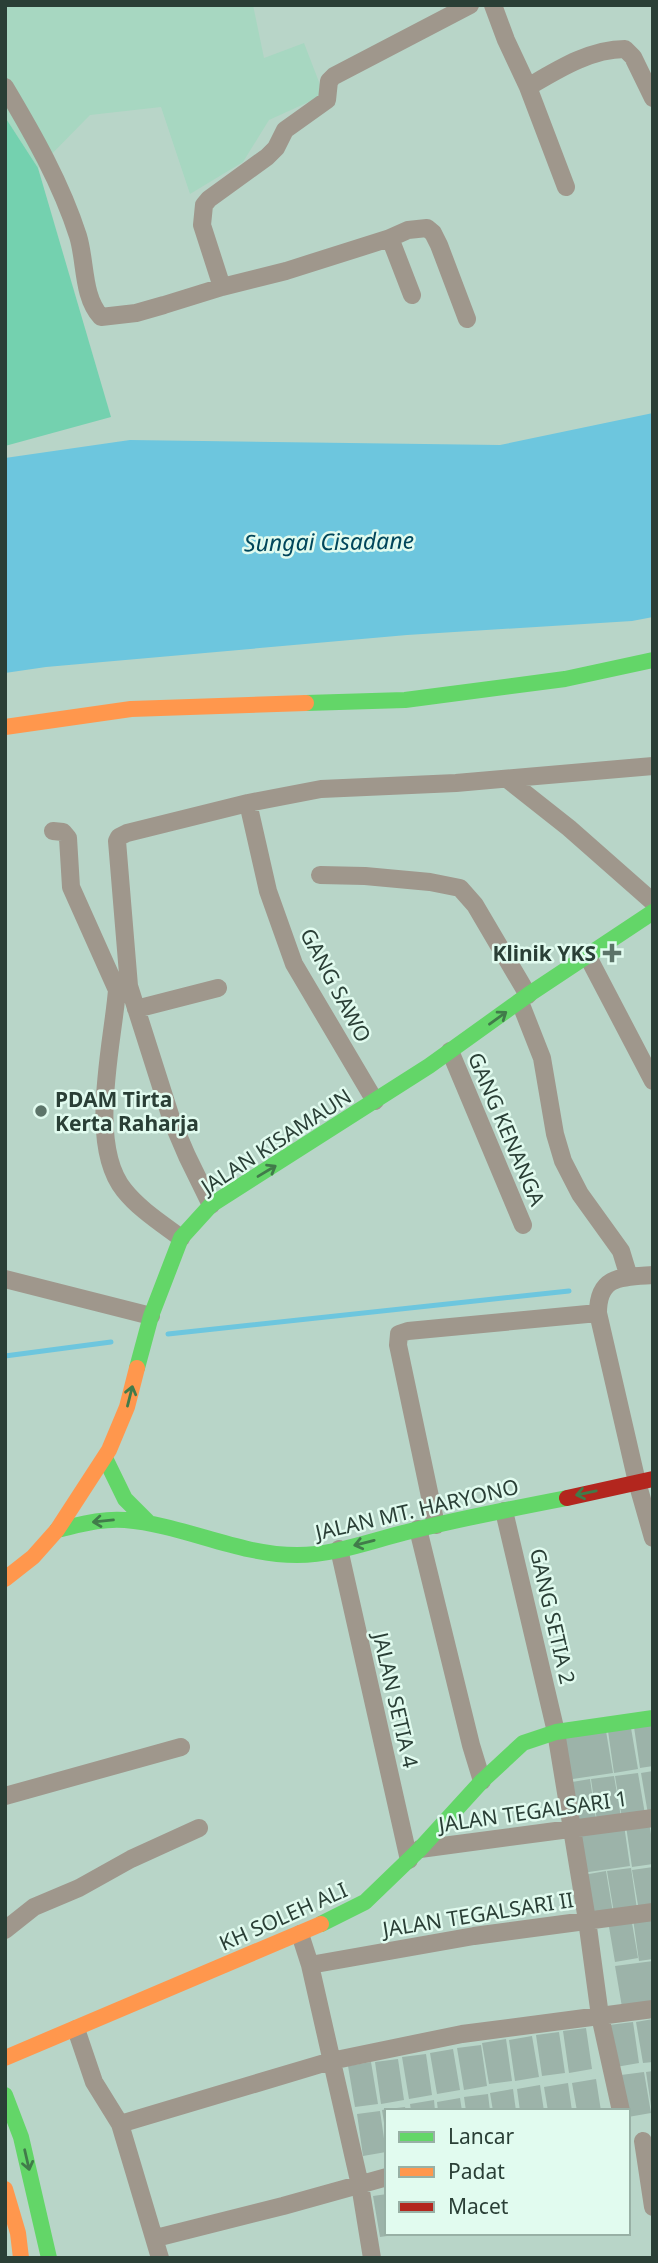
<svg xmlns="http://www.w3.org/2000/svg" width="658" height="2263" font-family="'Noto Sans',sans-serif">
	<rect width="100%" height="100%" fill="#b8d5c8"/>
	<path fill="#a7d7c1" d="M5,5H253L264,58L304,43L324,95L269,120L243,162L190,194L161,107L90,115L38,168L5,117Z"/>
	<path fill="#74d1af" d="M5,117L38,168L111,417L5,446Z"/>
	<path fill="#6dc6de" d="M653,413V617L632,621L407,635L46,667L5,673V458L130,440L500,445Z"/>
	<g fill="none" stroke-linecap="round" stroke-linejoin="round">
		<path stroke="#6dc6de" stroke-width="5" d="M168,1334L569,1291
			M5,1356L111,1342"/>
	</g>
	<path fill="#9cb3a9" d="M653,1724V1766L640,1768L634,1727Z
		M631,1728L638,1769L614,1773L608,1731Z
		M606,1731L613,1773L566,1780L559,1739Z
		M653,1771V1813L648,1814L641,1773Z
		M638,1773L645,1814L622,1818L615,1776Z
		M614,1776L621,1817L597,1821L591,1779Z
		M590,1779L596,1820L573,1824L566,1783Z
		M649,1822L653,1846V1864L632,1867L626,1826Z
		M624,1825L630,1866L582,1873L576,1832Z
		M653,1867V1909L639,1911L632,1870Z
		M631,1868L637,1909L614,1913L607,1871Z
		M606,1871L613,1913L589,1916L583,1875Z
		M653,1916V1959L639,1961L633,1919Z
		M631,1917L638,1958L615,1962L608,1921Z
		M653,1961V2003L622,2007L615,1966Z
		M653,2019V2062L643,2063L636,2022Z
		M633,2022L639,2063L616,2067L609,2025Z
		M586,2028L592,2069L569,2073L563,2031Z
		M559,2032L565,2073L542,2076L536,2035Z
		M532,2036L539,2077L515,2081L509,2040Z
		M506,2039L512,2081L489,2084L482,2043Z
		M481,2045L487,2086L464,2090L457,2048Z
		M453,2049L460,2090L437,2094L430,2053Z
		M426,2054L432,2095L409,2099L402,2057Z
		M398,2059L404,2100L381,2104L375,2062Z
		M371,2062L378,2104L355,2107L348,2066Z
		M653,2071V2106H651L646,2072Z
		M644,2072L651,2113L628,2117L621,2075Z
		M596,2079L601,2111H577L572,2083Z
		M568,2083L572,2111H548L544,2087Z
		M540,2085L544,2111H520L517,2089Z
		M513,2089L516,2111H493L490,2093Z
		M488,2094L490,2111H466L464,2097Z
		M460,2098L462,2111H438L437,2102Z
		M434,2100L435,2111H411L410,2104Z
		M405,2107L406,2111H388V2109Z
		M387,2109V2128L385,2129L382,2110Z
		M380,2111L386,2152L363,2156L357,2114Z
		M387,2194V2233L394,2235L380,2237L373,2196Z"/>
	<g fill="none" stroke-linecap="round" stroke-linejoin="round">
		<path stroke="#9f978c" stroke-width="18" d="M493,5L506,40L528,87L566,187
			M5,87C33,134 61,183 78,236C86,262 82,296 101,317L136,313L164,305L222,287L286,271L390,238L408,230L427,228L433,233L439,245L467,319
			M528,87C557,70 590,49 625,49L633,57L653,98
			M390,238L412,295
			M222,287L202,225L204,205L209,199L267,157L276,148L285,130L327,100L329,81L334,76L470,5
			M507,779L569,828L653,902
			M248,803L268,891L294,964L375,1101
			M53,831L63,832L68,838L71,887L117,990
			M320,875L365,876L430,882L460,888L475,905L528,995
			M587,955L653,1081
			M129,986L117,990C113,1043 87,1144 124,1190C139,1209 161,1223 181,1238
			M520,1002L542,1058L555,1134L563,1161L580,1194L621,1251L629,1277
			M136,1009L218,988
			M450,1051L523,1225
			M211,1205L187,1156L172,1121L129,986L117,841L119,837L127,833L248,803L321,789L456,783L653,766
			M653,1275C622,1277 598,1275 598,1313L637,1482L653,1538
			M5,1279L151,1316
			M504,1511L556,1732L587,1920L600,2016L621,2111
			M436,1525L398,1345L399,1334L408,1331L598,1313
			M418,1529L471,1745L482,1781
			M339,1549L409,1860
			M5,1796L181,1747
			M420,1849L653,1818
			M5,1930L34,1907L79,1888L131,1859L199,1828
			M300,1934L310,1965L360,2185L372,2258
			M310,1965L474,1936L653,1912
			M76,2029L94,2082L120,2124L160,2258
			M120,2124L331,2061L462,2034L653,2009
			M643,2141L653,2207
			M156,2238L283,2206L387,2177"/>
		<path stroke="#63d668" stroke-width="16" d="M306,703L405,700L565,679L653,660
			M137,1368L151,1316L181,1238L211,1205L429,1066L528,995L653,912
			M105,1458L125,1499L149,1523
			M57,1530C79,1525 102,1518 125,1520C184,1525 238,1555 297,1555C336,1555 373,1540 411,1531C463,1518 515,1508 567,1498
			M321,1924L365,1902L420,1849L482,1781L523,1743L556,1732L653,1718
			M5,2095L21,2137L49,2258"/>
		<path stroke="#ff974d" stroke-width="16" d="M5,727L131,709L306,703
			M5,1579L33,1557L57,1530L109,1450L127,1407L137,1368
			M5,2058L321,1924
			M5,2189L18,2233L21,2258"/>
		<path stroke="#b3261e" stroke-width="16" d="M567,1498L653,1479"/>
	</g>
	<defs><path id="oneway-shaft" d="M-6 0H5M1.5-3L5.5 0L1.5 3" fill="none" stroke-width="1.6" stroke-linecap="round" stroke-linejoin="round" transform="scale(1.75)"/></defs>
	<g stroke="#417b4a">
		<use href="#oneway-shaft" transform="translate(498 1018) rotate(-36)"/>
		<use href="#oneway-shaft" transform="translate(267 1171) rotate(-31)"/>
		<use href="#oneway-shaft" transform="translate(130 1396) rotate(-76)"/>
		<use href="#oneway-shaft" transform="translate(586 1493) rotate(168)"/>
		<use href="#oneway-shaft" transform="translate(103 1521) rotate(174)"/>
		<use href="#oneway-shaft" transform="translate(364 1543) rotate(166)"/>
		<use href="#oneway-shaft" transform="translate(27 2160) rotate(77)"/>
	</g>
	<g fill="#5c7469" stroke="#e1fbef" stroke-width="2.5">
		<path d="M608.5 942.5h7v7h7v7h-7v7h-7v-7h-7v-7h7z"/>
		<circle cx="41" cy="1111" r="7"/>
	</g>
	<g text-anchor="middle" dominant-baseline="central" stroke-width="5" stroke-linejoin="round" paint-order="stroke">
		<g font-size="21" font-weight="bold" fill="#2a3f36" stroke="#e1fbef" text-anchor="end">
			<text x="596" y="953">Klinik YKS</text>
			<text x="55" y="1099" text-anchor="start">PDAM Tirta<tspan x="55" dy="24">Kerta Raharja</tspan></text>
		</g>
		<g font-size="21" fill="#2a3f36" stroke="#e1fbef">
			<text transform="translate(336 985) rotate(62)">GANG SAWO</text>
			<text transform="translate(507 1129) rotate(67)">GANG KENANGA</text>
			<text transform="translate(276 1141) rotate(-33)">JALAN KISAMAUN</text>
			<text transform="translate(417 1509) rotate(-13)">JALAN MT. HARYONO</text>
			<text transform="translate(553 1616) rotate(77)">GANG SETIA 2</text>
			<text transform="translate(396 1700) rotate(77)">JALAN SETIA 4</text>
			<text transform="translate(533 1811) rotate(-8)">JALAN TEGALSARI 1</text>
			<text transform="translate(478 1914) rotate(-9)">JALAN TEGALSARI II</text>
			<text transform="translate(283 1916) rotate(-24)">KH SOLEH ALI</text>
		</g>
		<g font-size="23" font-style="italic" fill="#00465b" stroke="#e1fbef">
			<text transform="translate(329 541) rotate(-1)">Sungai Cisadane</text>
		</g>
	</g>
	<rect width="658" height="2263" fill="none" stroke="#2a3f36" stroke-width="14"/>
	<rect x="385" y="2109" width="245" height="126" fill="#e1fbef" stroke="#98b0a5" stroke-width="2"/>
	<rect x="399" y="2132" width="35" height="10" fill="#63d668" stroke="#98b0a5" stroke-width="2"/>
	<text x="448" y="2144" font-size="21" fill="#2a3f36">Lancar</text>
	<rect x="399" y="2167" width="35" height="10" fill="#ff974d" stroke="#98b0a5" stroke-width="2"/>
	<text x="448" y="2179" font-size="21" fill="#2a3f36">Padat</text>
	<rect x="399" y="2202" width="35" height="10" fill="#b3261e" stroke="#98b0a5" stroke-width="2"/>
	<text x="448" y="2214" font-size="21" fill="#2a3f36">Macet</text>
</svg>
